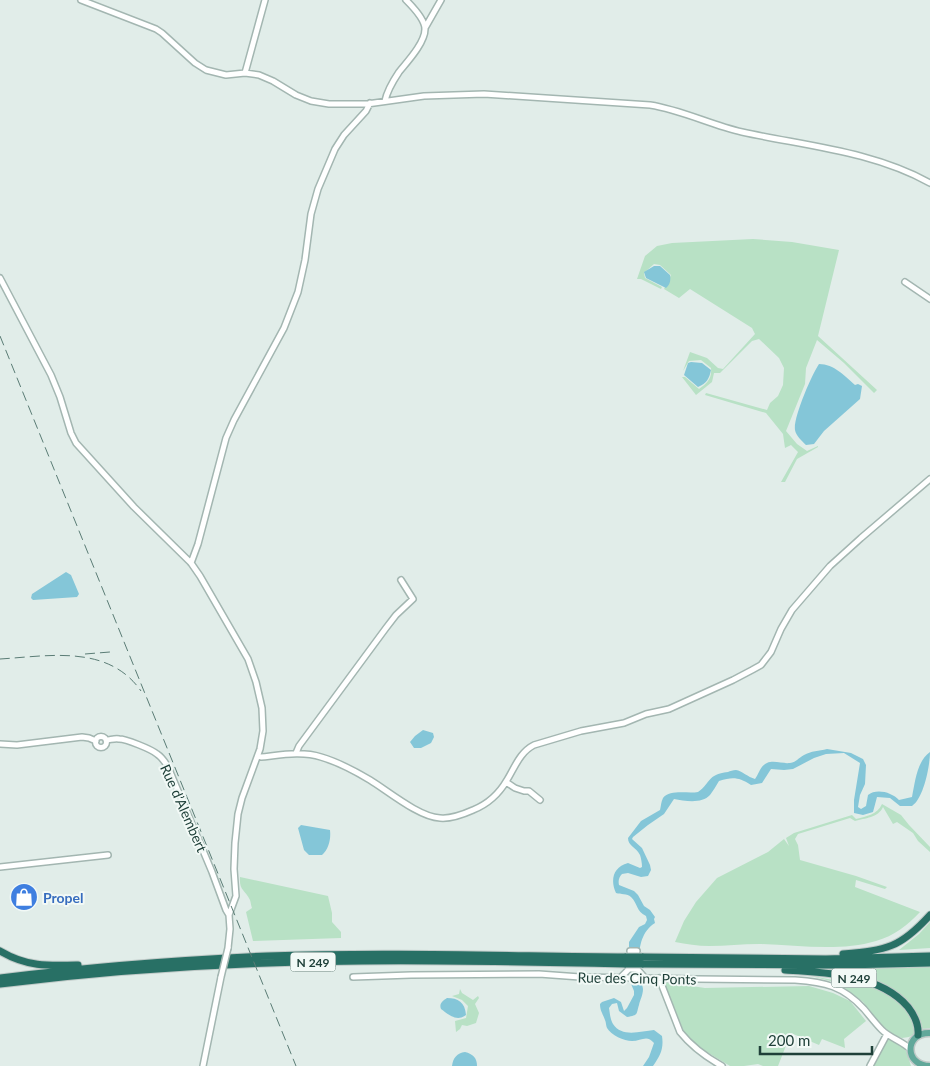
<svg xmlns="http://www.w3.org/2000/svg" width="930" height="1066" font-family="Lato,sans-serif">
	<rect width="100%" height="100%" fill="#e1ede9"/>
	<path fill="#b8e1c5" d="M753,239L792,242L839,250L818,336L877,390L874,393L844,363L817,340L806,368L805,384L786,431L797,444L807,451L818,446V447L797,459L785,482H781L798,452L791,445L785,448L783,434L766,413L705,395L706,393L767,410L770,403L778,396L783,385L784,368L779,358L759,339L752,341L720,373H714L712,382L696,395L682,377H685L699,389C707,383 712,379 711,368L701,360L689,361L683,371L690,352L707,358L718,368L723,369L755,334L752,328L690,289L679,298L664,289L671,275L660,265L654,264L644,273L645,278L662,287L661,289L641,279H637L645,256L657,246L672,243Z
		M882,804L901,815L909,825L930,847V852L918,841L913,833L897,822L893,824L883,807C878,818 865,818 855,821L850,818L798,834L795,839L798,845L800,860L856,876L887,887L885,889L856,880L855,887L920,912C908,925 894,936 876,941C840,952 796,945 759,944C742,944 726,946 709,946C698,946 686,944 675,942L684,921L696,902L717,878L768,852L784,839L789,846L786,838L794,833L852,815L856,819C867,816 877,815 882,804Z
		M240,877L328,896L332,913V922L341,932V938L253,941L246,912L252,908C251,906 251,903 250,900C245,889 239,891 240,877Z
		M930,922V948L899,950L919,934Z
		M930,966V1028L921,1029C908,984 866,978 825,969Z
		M811,976L873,987L893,996L906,1010L915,1023L916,1028L914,1034L909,1037L902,1038L891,1034L879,1022L863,1002L838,983Z
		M664,982L705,988L809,986L833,993L850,1001L866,1021L844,1039L845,1048L822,1039L819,1045L791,1033L778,1066H763L758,1064L744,1066H730L697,1046L684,1032Z
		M460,989L462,993L473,1000L478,996L479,998L475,1004L479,1013L476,1023L467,1026L462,1025L460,1029L456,1032L455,1021L466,1018L468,1006L462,1000L452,996L459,994Z
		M889,1039C906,1047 906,1048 911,1066H872L885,1042Z"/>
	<path fill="#84c6d8" d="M654,266H660L670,275C671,280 670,285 666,288L646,278L644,272Z
		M691,362L702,363L711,370C709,379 707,383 698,387L684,375L688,363Z
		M819,364C834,364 845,376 855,385L858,384L862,386L860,399L824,431L814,444L806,445C802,441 796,436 795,430C793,418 812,374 819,364Z
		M66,572L71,575L79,594L77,597L33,600L31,598L32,594Z
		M423,730L433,733L434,737L431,743L421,748H414L410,742L415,736Z
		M827,749L851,753L863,759L866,765L865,784L860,795L858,807L861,809L866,806L868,795C876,788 892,792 899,800L912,797C915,782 917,761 930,752C930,765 924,798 912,806H900L890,798L877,797L873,812L863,815L854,813V800L860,763L844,753L826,754L814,758L793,769L784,770L771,769L762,783L751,785C738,777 733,777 719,781C716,786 713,791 710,795C702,804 685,801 674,799L664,814L648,825L633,837L632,839L642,848L650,865L651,870L648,876L641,877L628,873L622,874C619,877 618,881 619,885L634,891L638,895L644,906L650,910L655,917L654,919L655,923C637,934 638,959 640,978C640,982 643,986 643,989C643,995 640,1000 639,1005C636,1014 639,1015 627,1017L619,1011L617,1003L612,1004L609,1008C610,1013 610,1019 613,1024C622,1038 641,1031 654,1030L662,1036C664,1049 660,1056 653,1066H643L649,1057L654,1043C647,1034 641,1041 632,1041C624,1041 611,1035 607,1028C606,1026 606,1022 605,1020C603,1014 600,1011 600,1004L602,1002L614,998L621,1002L624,1011L627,1008L634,995V991L629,979V942L639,927L645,924L647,920L646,916C636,911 638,904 631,897C627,893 621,895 616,893C610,880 613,867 628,863L640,868L642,867C642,863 641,858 640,855C636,847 628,846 628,838L641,821L660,810C661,806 661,802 663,798C670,789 688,794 698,792C712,782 706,775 728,772C730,771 733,770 736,770C742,771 748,777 755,779C759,774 760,766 767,763C774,760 783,764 790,763C797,762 798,758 804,755C811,751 819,751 827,749Z
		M301,825L330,830C331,839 329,849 322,855H309L304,850L298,828Z
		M447,998C458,998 465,1002 466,1015C457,1022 449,1015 441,1009C439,1004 442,1001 447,998Z
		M465,1052C473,1054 477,1058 477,1066H452C453,1058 457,1053 465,1052Z"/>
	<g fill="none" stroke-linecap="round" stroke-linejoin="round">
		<g stroke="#a3b6b1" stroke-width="8">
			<path id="minor" d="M81,0L156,29L162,33L195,63L206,70L226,75L245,73L259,75L273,81L296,95L311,101L329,104H367L424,96L484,94L650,105C682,110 711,125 742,132C806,146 872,151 930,183
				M425,28L441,0
				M245,73L265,0
				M385,101C387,91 393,81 399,72C407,62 425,43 425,29C425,20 412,6 406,0
				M0,278L51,375L60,397L71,433L76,443L134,507L191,563L200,576L248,659L256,682L262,708L263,731L260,749L242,798L238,814L235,843L234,869L236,896L229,915L230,929L228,948
				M905,282L930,299
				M191,563L198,544L226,438L234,420L284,328L298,292L305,260L311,214L318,189L335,149L344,135L366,111L370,103
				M95.5 742a5.5 5.5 0 1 1 11 0a5.5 5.5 0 1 1-11 0Z
				M106,740C110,740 115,738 119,739C126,739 151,749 157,754C162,757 165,762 168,767L212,872L226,910L229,915
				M0,744L17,745L82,737L89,738L96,741
				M296,753L299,746L386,628L396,615L413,599L401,580
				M258,756L261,757C281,755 302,751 321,757C338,762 355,771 370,780C388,791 419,817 440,818C450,819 464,814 473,810C488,804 499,794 507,780C515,767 520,752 534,745L581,731L624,723L646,714L669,709L733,680L752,670L761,665L771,652L781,629L792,610L830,566L861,538L930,479
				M506,782L515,788L524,791H529L540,800
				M0,867L108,855
				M630,951H637
				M353,977L411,975L539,974L580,977L697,979L795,980C825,982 843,986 864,1009C870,1016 875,1023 882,1030C890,1038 902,1041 910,1049
				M621,977L629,969H637L645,978
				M659,978L680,1032C692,1047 706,1057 722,1066
				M203,1066L221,977
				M870,1066L887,1034"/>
		</g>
		<g stroke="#c0cac8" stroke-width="9">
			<path id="major" d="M930,1033C904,1032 904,1066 930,1066"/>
		</g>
		<g stroke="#c0cac8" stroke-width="9">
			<path id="highway" d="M0,951C27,967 48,966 78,965
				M843,954C887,950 900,948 930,915
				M642,957L826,959L930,956
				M642,964L843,965L930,963
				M785,970C824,972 880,974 908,1007C915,1016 919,1024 918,1035
				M0,978C89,967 178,960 267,956C387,952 507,956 626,957
				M0,984C120,969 241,962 362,961C450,960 538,962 626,964"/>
		</g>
		<use href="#minor" stroke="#fff" stroke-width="5"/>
		<use href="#major" stroke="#61a89a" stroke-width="6"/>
		<use href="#highway" stroke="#287065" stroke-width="7"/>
		<path stroke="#5a7c75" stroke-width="1" stroke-dasharray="10 5" stroke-linecap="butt" d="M0,336L296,1066
			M85,654L110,652
			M0,659C49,656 108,644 141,691"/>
		<g stroke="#a3b6b1" stroke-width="8" stroke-linecap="butt">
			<path id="minor-bridge" d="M221,977L228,948"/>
		</g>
		<g stroke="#c0cac8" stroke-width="9" stroke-linecap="butt">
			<path id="highway-bridge" d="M626,957H642
				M626,964H642"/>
		</g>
		<use href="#minor-bridge" stroke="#fff" stroke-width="5"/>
		<use href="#highway-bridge" stroke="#287065" stroke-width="7"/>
	</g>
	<defs>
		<g id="shop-disc" transform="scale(1.4375)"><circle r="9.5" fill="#3f7fe0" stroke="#f2f9f6"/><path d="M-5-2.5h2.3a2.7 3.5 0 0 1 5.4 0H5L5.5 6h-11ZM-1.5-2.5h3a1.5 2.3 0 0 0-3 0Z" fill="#fff"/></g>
	</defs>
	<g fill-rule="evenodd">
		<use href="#shop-disc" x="24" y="897"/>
	</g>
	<g text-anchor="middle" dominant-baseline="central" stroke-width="4" stroke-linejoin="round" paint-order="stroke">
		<g fill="#f2f9f6" stroke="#5e7872" stroke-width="1">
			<rect x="290.5" y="952.5" width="45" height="19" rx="4"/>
			<rect x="831.5" y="968.5" width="45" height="19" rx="4"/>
		</g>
		<g font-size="12" font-weight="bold" fill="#1f4039">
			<text x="313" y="962">N 249</text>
			<text x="854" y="978">N 249</text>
		</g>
		<g font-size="14" fill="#1f4039" stroke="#f2f9f6">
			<text transform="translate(184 808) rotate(66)">Rue d’Alembert</text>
			<text transform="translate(637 978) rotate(1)">Rue des Cinq Ponts</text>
		</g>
		<g font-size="14" font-weight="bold" fill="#366cbe" stroke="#f2f9f6" text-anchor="start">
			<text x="43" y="897">Propel</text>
		</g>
	</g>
	<path d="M760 1046v8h112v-8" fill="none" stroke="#1f4039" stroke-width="2.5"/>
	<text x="768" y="1046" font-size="15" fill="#1f4039" stroke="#f2f9f6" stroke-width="4" paint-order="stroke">200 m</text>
</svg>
